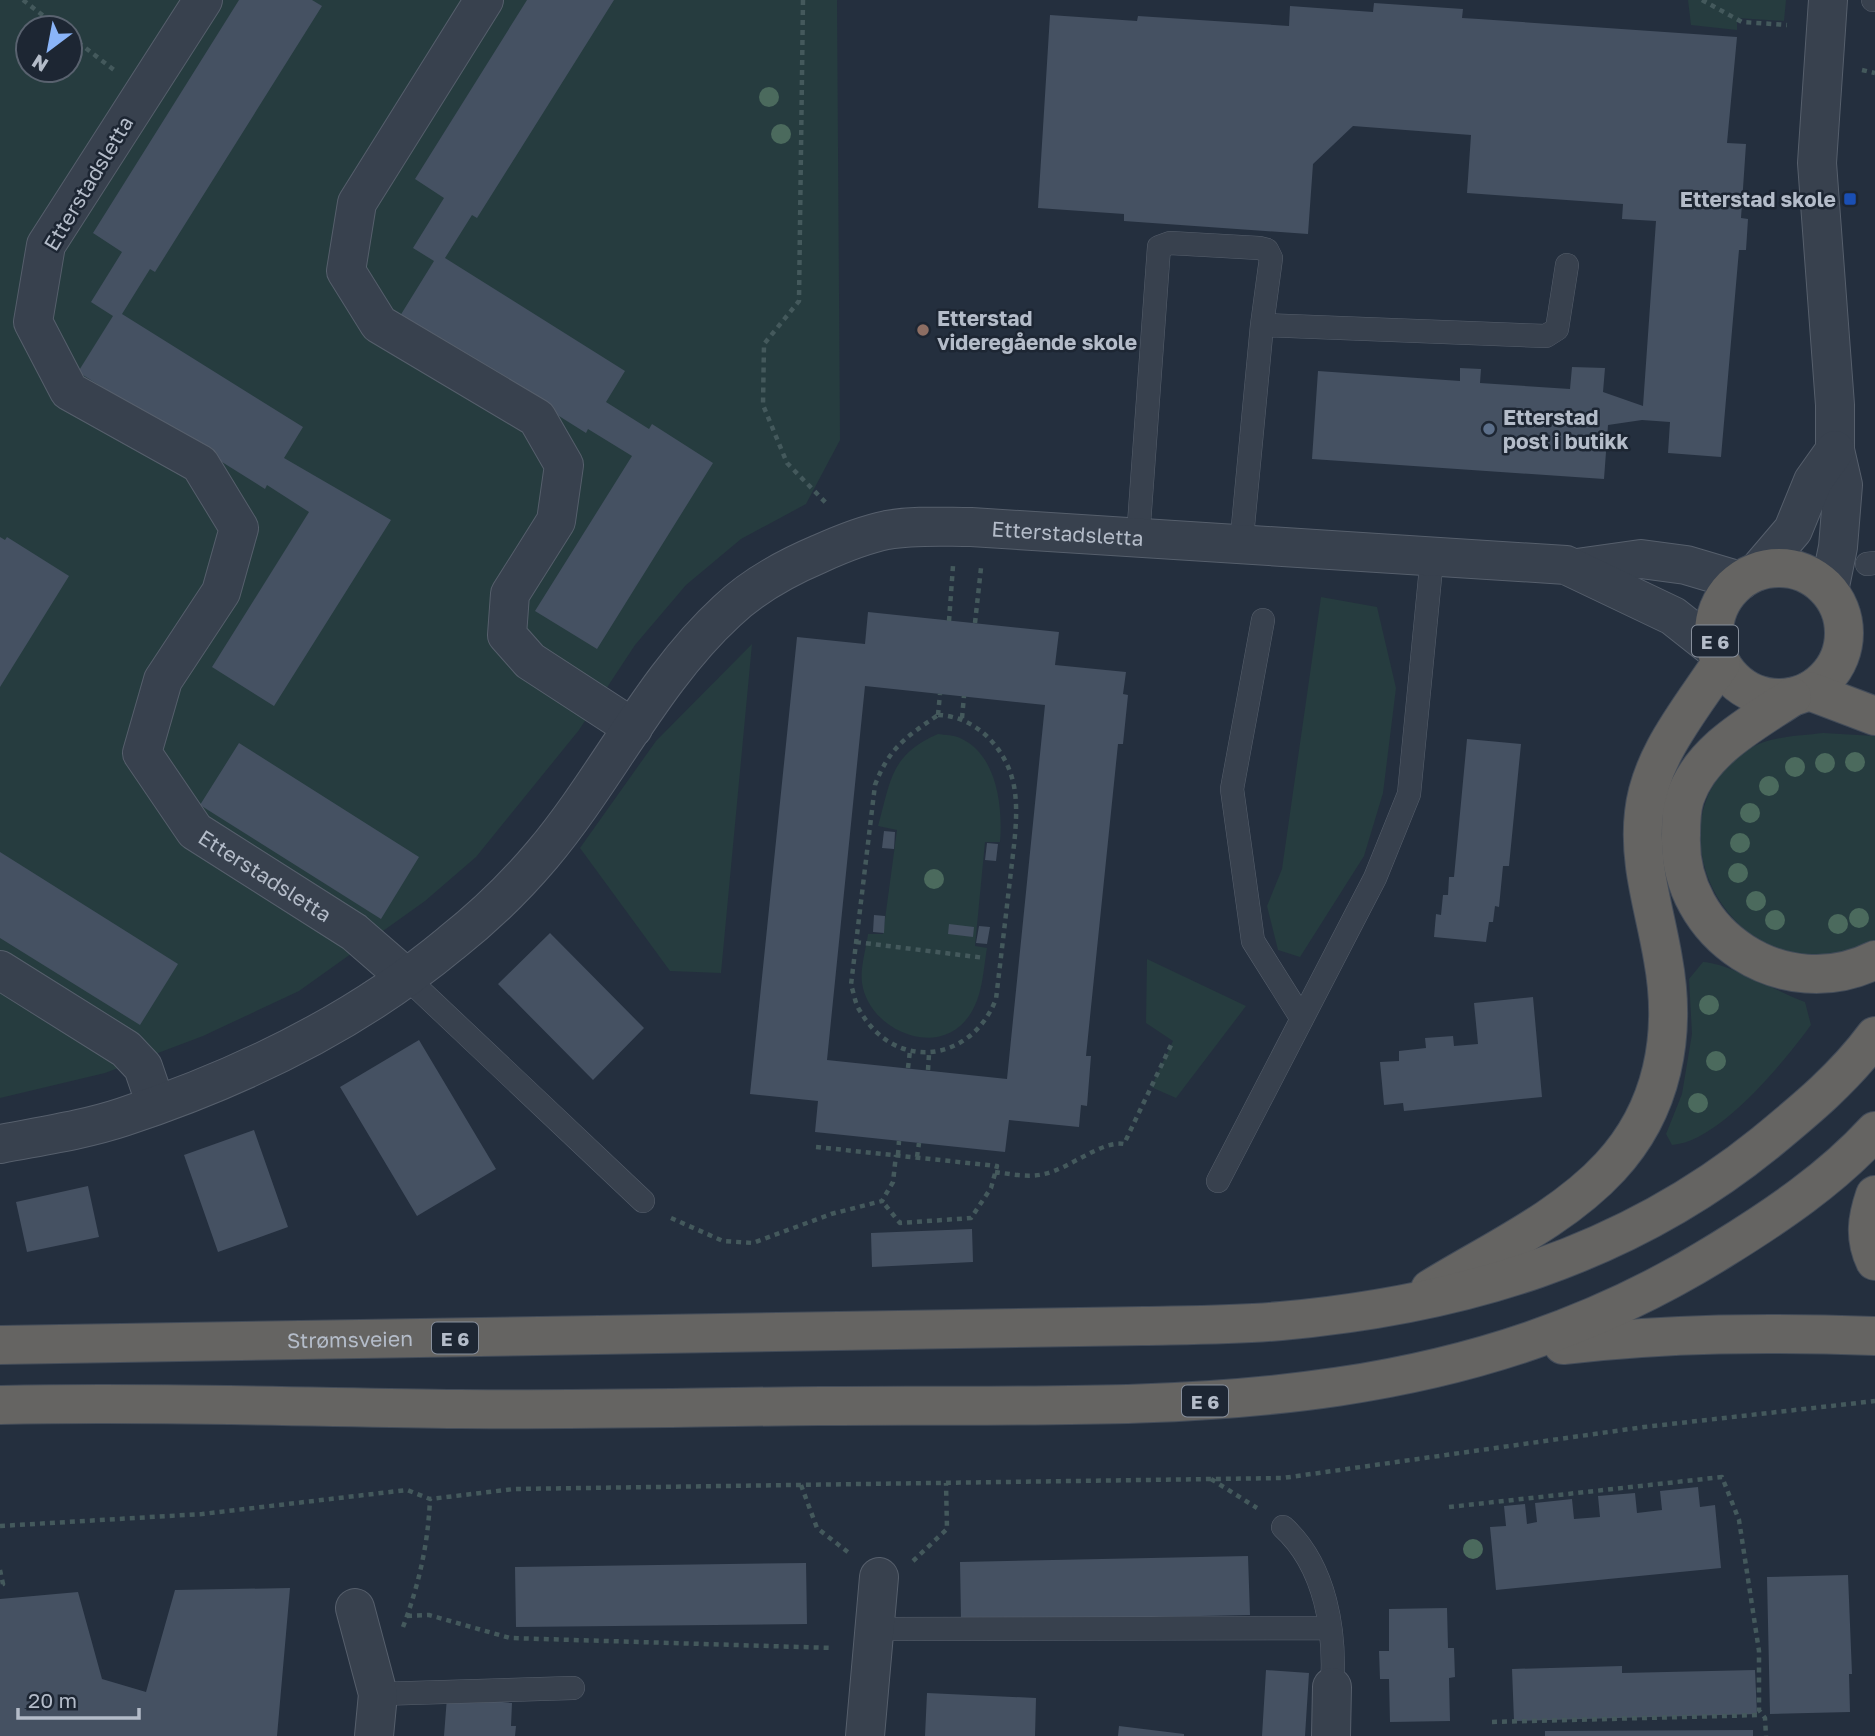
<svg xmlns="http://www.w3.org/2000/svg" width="1875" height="1736" font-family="'Golos Text',sans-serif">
	<rect width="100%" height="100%" fill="#242f3e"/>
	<path fill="#263c3f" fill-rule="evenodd" d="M0,0H837L840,440L806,504L741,539L686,585L635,645L579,730L476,857L425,901L299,991L203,1036L105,1073L0,1098ZM28,28H70V70H28Z
		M1688,0H1786L1784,21L1737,18V30L1691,25Z
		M1321,597L1377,607L1396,688L1383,793L1364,856L1300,957L1278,950L1267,906L1282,869Z
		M752,644L721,973L670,971L580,848L656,741Z
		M1823,733L1875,736V940C1739,1010 1637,824 1746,751C1767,736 1799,736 1823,733Z
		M938,734C945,735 954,735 960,738C997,754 1003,807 1000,842H985L975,946L987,948C983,971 983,996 969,1016C939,1060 869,1031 862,983C860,968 866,949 868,934H883L897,830L878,826C891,780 890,755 938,734Z
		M1147,959L1246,1006L1176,1098L1151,1087L1173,1041L1146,1023Z
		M1703,962C1728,963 1778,992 1805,1002L1811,1025C1784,1062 1719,1142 1672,1145L1666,1134L1682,1094L1692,1034L1689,979Z"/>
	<path fill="#455162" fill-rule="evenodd" d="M239,0H312L322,6L155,272L150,269L122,314L303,427L284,458L391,520L274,706L212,667L309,512L267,485L265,489L78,372L113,316L91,302L122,252L93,233Z
		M527,0H614L477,218L472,215L445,258L625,371L606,402L649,429L652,424L713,463L597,649L535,611L632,456L588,429L586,433L400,316L434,261L413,248L444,198L415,179Z
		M1374,3L1463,9L1462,18L1479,19L1737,37L1727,143L1746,144L1741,218L1748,219L1746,250H1739L1721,457L1668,453L1670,422L1642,420L1608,425L1604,479L1312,459L1318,371L1460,381V368L1481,369L1480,383L1570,389L1572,367L1605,368L1603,392L1643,406L1656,221L1622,219L1623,204L1467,193L1471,135L1353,126L1313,164L1308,234L1124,221V214L1038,208L1050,15L1137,21L1138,16L1289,26L1290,6L1373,12Z
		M0,537L5,540L7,537L69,576L0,687Z
		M868,612L1059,632L1055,665L1126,672L1123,694L1128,695L1123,744H1118L1086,1056H1091L1087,1106L1081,1105L1079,1127L1009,1120L1005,1152L815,1132L818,1101L750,1094L797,637L865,644ZM865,686L1045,705L1007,1079L827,1060Z
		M1467,739L1521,744L1509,866H1503L1499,907L1495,906L1493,922H1489L1486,942L1434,937L1436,914L1441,915L1443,895H1448L1449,877H1454Z
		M239,743L419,857L381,919L200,805Z
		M884,831L895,832L894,849L882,848Z
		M987,843L998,844L996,861L985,860Z
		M0,852L178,964L140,1025L0,938Z
		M874,915L885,916L884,933L873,932Z
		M949,924L974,927L973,937L948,934Z
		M979,926L990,927L987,944L976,943Z
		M550,933L644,1028L593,1080L498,984Z
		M1533,997L1542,1097L1404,1111L1403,1103L1384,1105L1380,1062L1399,1061V1051L1426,1048L1425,1038L1453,1036L1454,1046L1478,1044L1474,1003Z
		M419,1040L496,1169L417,1216L340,1087Z
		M254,1130L288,1227L218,1252L184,1155Z
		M88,1186L99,1237L27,1252L16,1202Z
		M972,1229L973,1262L872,1267L871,1233Z
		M1698,1487L1700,1507L1715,1505L1721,1568L1496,1590L1490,1527L1506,1526L1504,1506L1525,1504L1527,1524L1537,1522L1535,1503L1572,1499L1574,1519L1600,1517L1598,1496L1635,1493L1637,1513L1662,1510L1660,1491Z
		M1248,1556L1250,1615L961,1621L960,1562Z
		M806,1563L807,1624L516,1627L515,1567Z
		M1848,1575L1852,1674H1849L1850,1712L1770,1714L1767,1577Z
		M290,1588L277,1736H0V1599L78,1592L102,1679L146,1692L175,1590Z
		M1447,1608L1448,1648H1454L1455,1677L1449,1678L1450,1721L1390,1722L1389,1679H1380L1379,1651H1389V1609Z
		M1622,1666V1673L1755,1670L1757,1714L1514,1721L1512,1669Z
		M1266,1670L1309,1673L1305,1736H1262Z
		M927,1693L1036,1698L1035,1736H925Z
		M447,1697L512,1703L511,1726H516L515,1736H444Z
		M1119,1726L1184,1734V1736H1118Z
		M1753,1730V1736H1545V1731Z"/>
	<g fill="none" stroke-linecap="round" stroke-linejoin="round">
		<g stroke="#565f6c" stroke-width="24">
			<path id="service" d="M1873,0H1875
				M1262,325L1546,336L1557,329L1567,265
				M1138,538L1159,247L1170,243L1259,248L1267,250L1271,258L1262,325L1241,547
				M1867,564L1875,563
				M1263,620L1232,789L1253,941L1302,1019
				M407,978L643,1201
				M1218,1181L1375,878L1409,794L1432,557
				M1283,1527C1326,1566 1336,1632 1332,1687
				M874,1629L1330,1628
				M378,1694L573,1688"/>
		</g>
		<g stroke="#565f6c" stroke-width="40">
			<g id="minor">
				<path id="s1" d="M203,0L46,245L33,322L69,391L200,464L239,528L221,592L163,680L142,753L195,831L354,932L407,978"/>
				<path d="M484,0L357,203L346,271L379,324L537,418L564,465L556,521L510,594L507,635L530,661L633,728"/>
				<path d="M1828,0L1817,163L1835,405V450L1843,485L1838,547L1829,591"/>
				<path d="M1577,568L1641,559L1686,565L1740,581"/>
				<path d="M1758,571L1793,530L1813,481L1835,450"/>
				<path d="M0,970L126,1049L143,1067L156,1105"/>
				<path id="s2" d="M0,1144C41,1136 84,1130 123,1117C241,1078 355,1023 451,943C484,917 515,887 542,855C607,778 652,680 727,611C753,586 786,568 819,554C841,544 863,535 887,530C915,525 943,527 971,527L1566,565L1673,616L1716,650"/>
				<path d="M355,1608L378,1694L374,1736"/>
				<path d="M865,1736L879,1577"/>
				<path d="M1331,1736L1332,1687"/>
			</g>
		</g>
		<g stroke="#434c59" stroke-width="40">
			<g id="trunk">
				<circle cx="1779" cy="633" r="65"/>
				<path d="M1809,691L1875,716"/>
				<path d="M1792,697C1753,723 1701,750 1685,798C1681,810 1681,823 1681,835C1677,936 1785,1005 1875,960"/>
				<path d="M1875,1195C1867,1218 1864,1238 1875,1261"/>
				<path d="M1430,1289C1490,1252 1562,1219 1610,1167C1663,1110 1677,1035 1663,959C1655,910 1638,863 1644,813C1650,756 1691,709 1721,663"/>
				<path id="s3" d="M0,1345L1143,1326C1189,1325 1235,1325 1281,1321C1459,1305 1624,1257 1765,1143C1805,1110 1844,1078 1875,1036"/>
				<path d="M1563,1345C1670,1333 1768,1332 1875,1336"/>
				<path d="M0,1405C153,1402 306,1407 459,1409C580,1410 700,1407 821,1406C1140,1403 1436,1428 1721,1250C1776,1216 1831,1179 1875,1131"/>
			</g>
		</g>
		<path stroke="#44595c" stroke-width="4.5" stroke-dasharray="5 5" stroke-linecap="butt" d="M23,0L59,28
			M803,0L799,301L764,344L763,405L787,463L828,505
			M1702,0L1742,22L1787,25
			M70,36L114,70
			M1862,70L1875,73
			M949,621L953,566
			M975,623L981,568
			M938,715C976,716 1007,749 1014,786C1019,813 1014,844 1011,871C1006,914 1001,957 996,999C971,1063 895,1072 860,1011C855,1004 854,993 851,985L875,785C889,748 906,737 938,715Z
			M938,715L940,694
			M962,718L964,696
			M856,942L985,958
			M908,1068L910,1051
			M928,1070L929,1054
			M816,1147L997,1166L991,1188L971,1218L900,1223L882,1201
			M898,1155L899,1141
			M917,1157L919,1143
			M995,1172C1011,1174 1029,1178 1044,1174C1069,1169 1102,1140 1124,1144L1173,1041
			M671,1218L723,1241L753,1243L831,1214L882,1201L893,1182L896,1155
			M1211,1479L1257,1508
			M801,1485L817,1528L849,1553
			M1449,1507L1722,1477L1739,1520L1759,1651V1710L1765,1718L1766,1736
			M0,1526L202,1514L407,1490L430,1499L514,1489L1283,1478L1644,1427L1875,1401
			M913,1561L947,1529L946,1483
			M0,1570L3,1584L0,1585
			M407,1616L429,1615L510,1638L833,1648
			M403,1627C419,1584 428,1545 430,1499
			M1492,1722L1761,1715"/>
		<use href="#service" stroke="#38414e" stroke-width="23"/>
		<use href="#minor" stroke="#38414e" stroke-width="38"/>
		<use href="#trunk" stroke="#656462" stroke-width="38"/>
	</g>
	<g fill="#4b6a5d">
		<circle cx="769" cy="97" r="10"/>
		<circle cx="781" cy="134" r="10"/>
		<circle cx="1855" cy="762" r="10"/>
		<circle cx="1825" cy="763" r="10"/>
		<circle cx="1795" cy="767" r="10"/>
		<circle cx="1769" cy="786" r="10"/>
		<circle cx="1750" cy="813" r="10"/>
		<circle cx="1740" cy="843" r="10"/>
		<circle cx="1738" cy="873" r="10"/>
		<circle cx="934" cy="879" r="10"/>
		<circle cx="1756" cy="901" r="10"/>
		<circle cx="1859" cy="918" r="10"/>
		<circle cx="1775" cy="920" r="10"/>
		<circle cx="1838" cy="924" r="10"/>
		<circle cx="1709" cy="1005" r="10"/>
		<circle cx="1716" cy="1061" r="10"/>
		<circle cx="1698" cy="1103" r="10"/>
		<circle cx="1473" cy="1549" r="10"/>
	</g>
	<rect fill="#1a4fb4" stroke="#1d2633" stroke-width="2.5" x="1843" y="192" width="14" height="14" rx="3.5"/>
	<circle fill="#8d6e63" stroke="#1d2633" stroke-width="2.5" cx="923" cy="330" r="7"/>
	<circle fill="#5c6f8a" stroke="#1d2633" stroke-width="2.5" cx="1489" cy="429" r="7"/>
	<g text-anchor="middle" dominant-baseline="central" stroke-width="5" stroke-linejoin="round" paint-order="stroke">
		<g fill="#1d2633" stroke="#878f9c" stroke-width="2">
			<rect x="1692" y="625.5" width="46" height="31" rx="5"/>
			<rect x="432" y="1322.5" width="46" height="31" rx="5"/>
			<rect x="1182" y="1385.5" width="46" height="31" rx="5"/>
		</g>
		<g font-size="19" font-weight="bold" fill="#b4bcc9">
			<text x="1715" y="641">E 6</text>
			<text x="455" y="1338">E 6</text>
			<text x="1205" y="1401">E 6</text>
		</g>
		<g font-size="21" fill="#b4bcc9" stroke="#1d2633">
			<text transform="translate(88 183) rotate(-59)">Etterstadsletta</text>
			<text stroke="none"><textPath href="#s2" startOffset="1295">Etterstadsletta</textPath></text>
			<text stroke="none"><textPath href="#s1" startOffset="1097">Etterstadsletta</textPath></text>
			<text stroke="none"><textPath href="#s3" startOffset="350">Strømsveien</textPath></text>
		</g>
		<g font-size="21" font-weight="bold" fill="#b4bcc9" stroke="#1d2633" text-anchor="start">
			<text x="1836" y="199" text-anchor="end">Etterstad skole</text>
			<text x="937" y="318">Etterstad<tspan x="937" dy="24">videregående skole</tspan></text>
			<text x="1503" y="417">Etterstad<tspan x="1503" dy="24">post i butikk</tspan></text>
		</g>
	</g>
	<g transform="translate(49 49) rotate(212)"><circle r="33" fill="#1d2633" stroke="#59626f" stroke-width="2"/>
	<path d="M0-5L12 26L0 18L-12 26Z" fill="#8ab4f8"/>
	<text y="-10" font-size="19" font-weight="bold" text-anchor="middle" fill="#b4bcc9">N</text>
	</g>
	<path d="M18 1708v10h121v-10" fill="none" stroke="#b4bcc9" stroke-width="3.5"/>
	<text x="28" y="1708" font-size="21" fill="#b4bcc9" stroke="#1d2633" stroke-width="5" paint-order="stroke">20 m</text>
</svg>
